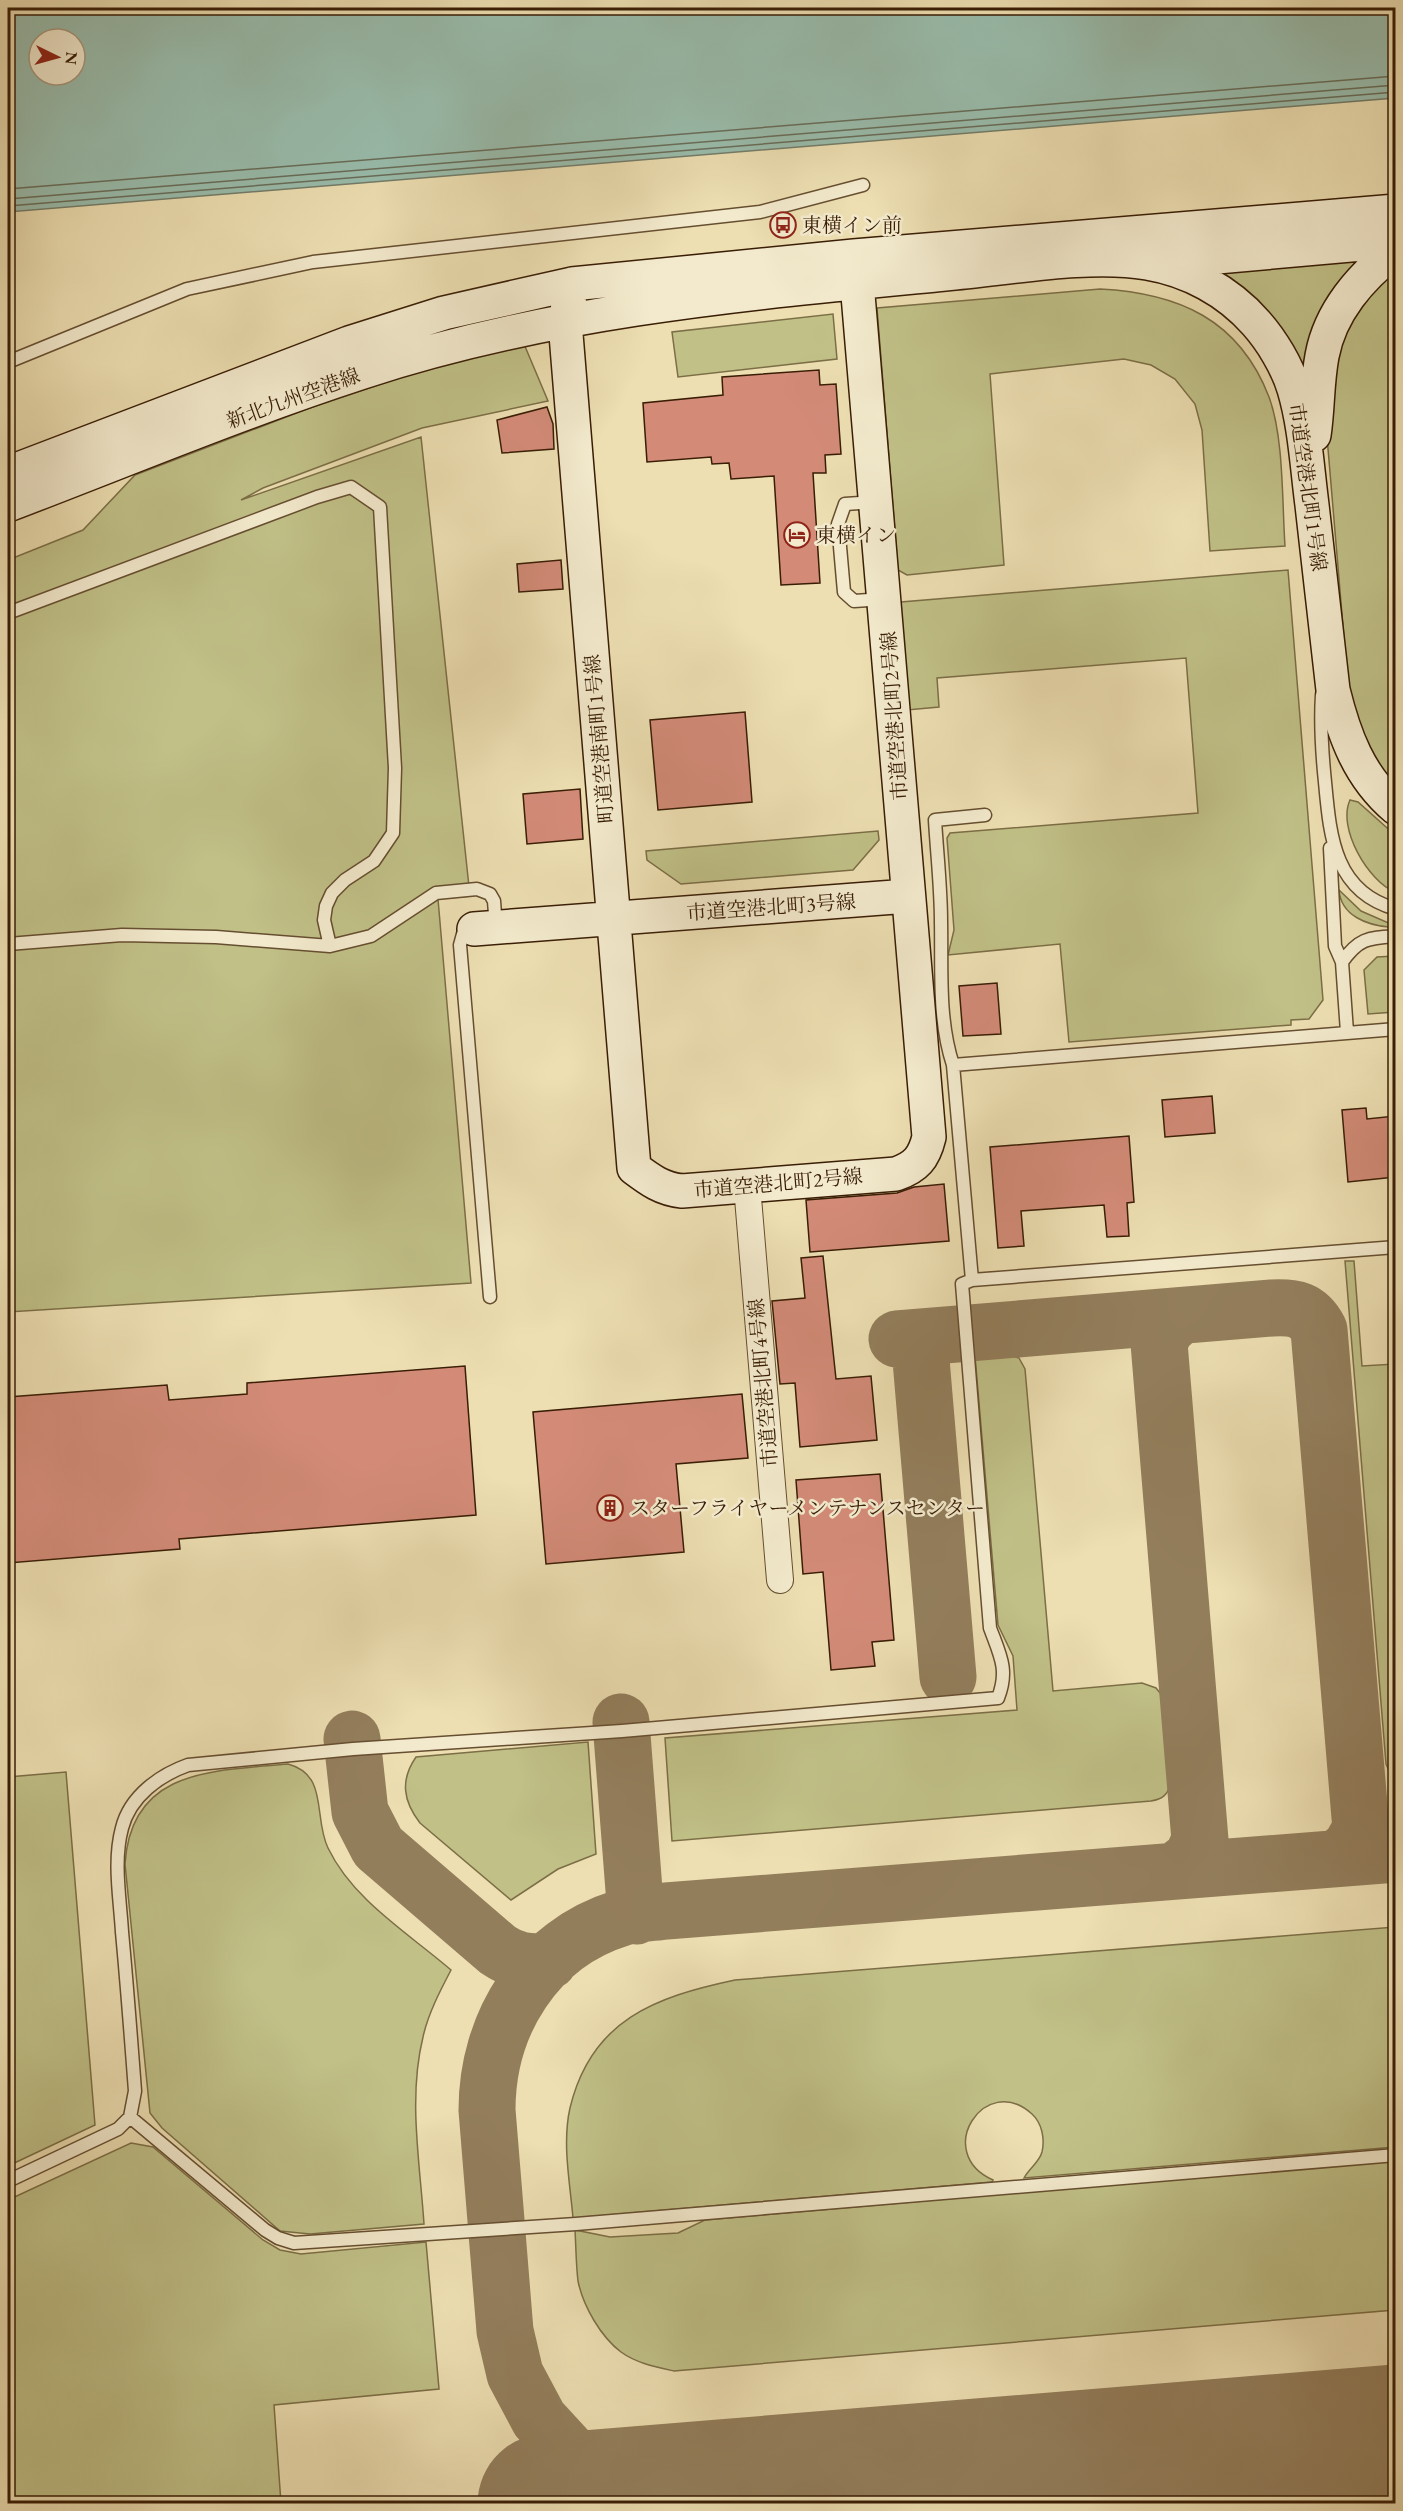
<svg xmlns="http://www.w3.org/2000/svg" width="1403" height="2511" font-family="'EB Garamond','Noto Serif JP',serif">
	<rect width="100%" height="100%" fill="#eddfb2"/>
	<filter id="stains"><feTurbulence type="fractalNoise" baseFrequency=".00333" numOctaves="4"/><feColorMatrix values="0 0 0 0 .2 0 0 0 0 .09 0 0 0 0 .02 0 0 0 .5 -.17"/></filter>
	<radialGradient id="worn" r=".72"><stop offset=".6" stop-color="#630" stop-opacity="0"/><stop offset="1" stop-color="#630" stop-opacity=".3"/></radialGradient>
	<path fill="#c0c087" stroke="#7c6e46" stroke-width="1.5" d="M1371,252L1309,380L1206,266Z
		M1395,270V786L1380,768L1350,709L1326,425L1346,319Z
		M1100,289C1178,293 1239,319 1269,397C1284,437 1282,503 1285,546L1210,551L1202,430L1195,404L1175,379L1151,365L1124,359L990,374L1004,565L907,575L898,570L877,308Z
		M833,314L837,359L678,377L672,332Z
		M524,344L548,401L422,428L263,488L241,500L421,437L470,896L438,899L471,1283L8,1312V560L83,530L135,475L307,409L405,376Z
		M1288,570L1323,1000L1309,1019L1291,1020V1025L1069,1042L1060,944L948,955L954,930L947,838L950,833L1198,813L1186,658L937,678L939,707L907,710L900,609L901,602Z
		M1350,800L1358,802L1395,835V892C1368,881 1337,828 1350,800Z
		M878,831L879,840L853,870L681,884L647,860L646,851Z
		M1339,890L1361,911L1391,924L1389,927C1367,925 1341,916 1339,890Z
		M1395,956V1012L1368,1014L1364,970L1377,957Z
		M1345,1261H1354L1362,1366L1395,1364V1777L1391,1775L1386,1764Z
		M1004,1353L1019,1358L1025,1369L1053,1691L1142,1683L1156,1688L1165,1699L1171,1784C1167,1795 1163,1799 1151,1801L672,1841L665,1738L1017,1710L1013,1656L998,1625L975,1356Z
		M588,1742L596,1854L558,1869L511,1900L420,1823C403,1801 400,1780 416,1757Z
		M288,1764C329,1775 313,1817 328,1848C353,1900 408,1933 451,1970C440,1991 428,2014 423,2037C408,2098 420,2163 424,2224L310,2234L280,2231L162,2128L150,2113L125,1864C131,1768 214,1771 288,1764Z
		M66,1772L95,2125L8,2166V1777Z
		M1395,1927V2147L1024,2178C1029,2168 1039,2163 1042,2152C1045,2139 1042,2123 1032,2114C985,2071 932,2153 993,2180L992,2182L573,2218C570,2183 562,2143 570,2108C591,2020 655,1997 735,1980Z
		M131,2143L153,2147L263,2240L280,2250L301,2254L426,2242L439,2389L274,2405L281,2503H8V2200Z
		M1395,2160V2310L674,2371C656,2367 636,2363 621,2352C601,2337 583,2306 578,2281C576,2265 576,2247 575,2230L610,2237L678,2233L705,2220Z"/>
	<path fill="#99bdad" stroke="#737d6a" stroke-width="1.5" fill-rule="evenodd" d="M8,8H1395V98L8,212ZM39,39H75V75H39Z"/>
	<g fill="none" stroke-linecap="round" stroke-linejoin="round">
		<path stroke="#696d59" stroke-width="1.5" d="M8,189L1396,76
			M8,199L1396,85
			M8,206L1396,92"/>
		<path stroke="#937e5c" stroke-width="57" d="M935,1336L922,1351L921,1360L948,1677
			M897,1339L1272,1308C1295,1307 1308,1309 1319,1330L1361,1829L1350,1848L1337,1858
			M621,1722L636,1916
			M352,1739L360,1812L378,1847L498,1950C514,1961 529,1963 549,1961
			M1178,1869L1192,1858L1200,1840L1159,1343L1166,1328L1180,1316
			M678,2493L623,2484L573,2456L539,2419L515,2374L505,2331L487,2110C487,2024 536,1944 621,1918C635,1913 652,1913 666,1911L1396,1854"/>
		<path stroke="#937e5c" stroke-width="141" d="M548,2504L1396,2435"/>
	</g>
	<path fill="#d38b78" stroke="#391d05" stroke-width="1.5" d="M819,370L820,385L836,384L841,454L825,455L826,473H813L820,583L781,585L774,476L731,479L729,463L712,464L711,457L647,462L643,403L723,395L722,377Z
		M547,407L553,424L554,449L502,453L497,420Z
		M561,560L563,589L519,592L517,564Z
		M745,712L752,802L658,810L650,720Z
		M580,789L583,839L527,844L523,794Z
		M997,983L1001,1034L963,1036L959,986Z
		M1212,1096L1215,1133L1165,1137L1162,1100Z
		M1366,1108L1367,1119L1395,1116V1177L1348,1182L1342,1110Z
		M1129,1136L1134,1202L1127,1203L1129,1236L1107,1237L1104,1205L1021,1211L1024,1246L998,1248L990,1147Z
		M944,1184L949,1241L810,1252L806,1200L897,1193L914,1187Z
		M823,1256L836,1379L871,1376L877,1440L800,1447L795,1383L780,1384L772,1301L805,1298L801,1258Z
		M465,1366L476,1515L179,1539L180,1549L8,1563V1397L167,1385L169,1400L247,1394V1383Z
		M742,1394L748,1458L676,1464L684,1552L546,1564L533,1412Z
		M880,1474L894,1640L872,1642L875,1666L831,1670L823,1572L803,1574L796,1480Z"/>
	<g fill="none" stroke-linecap="round" stroke-linejoin="round">
		<g stroke="#664e30" stroke-width="15">
			<path id="lane" d="M8,362L187,289L313,262L760,212L863,185
				M875,502L845,504L838,524L844,592L854,601L884,599
				M8,613L317,497L351,487L380,507L395,768L393,833L374,861L345,880L332,893L326,906L324,920L330,946
				M1322,695C1320,725 1322,753 1325,782C1330,836 1334,892 1396,909
				M1330,848L1335,946L1342,962L1347,1032
				M473,930L463,934L460,945L490,1297
				M8,944L122,935L216,937L330,946L371,936L436,893L477,889L490,894L494,901L496,927
				M1342,962C1359,938 1368,938 1396,936
				M1396,1029L953,1065L972,1280L1396,1247
				M953,1065C938,1019 942,969 941,922C941,888 937,854 935,820L985,815
				M130,2117L265,2230L278,2238L294,2243L576,2224L1396,2155
				M8,2181L118,2129L130,2117L135,2091C131,2038 127,1985 122,1932C120,1898 113,1861 122,1828C130,1796 160,1775 188,1765L353,1749L622,1731L998,1698C1009,1670 1000,1655 990,1628L962,1284L972,1280"/>
		</g>
		<g stroke="#664e30" stroke-width="28">
			<path id="street" d="M747,1186L780,1580"/>
		</g>
		<g stroke="#391d05" stroke-width="36">
			<path id="secondary" d="M1161,262L1396,241
				M572,284L565,322L634,1168C650,1180 662,1189 682,1191L896,1174C916,1167 924,1158 929,1137L857,283
				M1314,435C1318,409 1317,382 1322,356C1330,312 1361,276 1396,250
				M8,473L349,343L444,313L572,284L854,256L1396,211
				M8,505C126,460 243,411 363,372C551,310 750,293 945,274C1007,269 1087,253 1147,263C1189,270 1228,291 1256,323C1272,341 1287,366 1294,389C1305,426 1307,467 1312,505C1319,567 1326,628 1333,690C1344,735 1359,777 1396,808
				M474,929L908,896"/>
		</g>
		<use href="#lane" stroke="#f3eacd" stroke-width="12"/>
		<use href="#street" stroke="#f3eacd" stroke-width="26"/>
		<use href="#secondary" stroke="#f3eacd" stroke-width="33"/>
	</g>
	<defs>
		<g id="bus-ring" transform="scale(1.35)"><circle r="9.5" fill="#f3eacd" stroke="#8f2418" stroke-width="1.5"/><path d="M-5-6H5V4H4V6H2V4H-2V6H-4V4H-5ZM-3.5-4V0h7V-4ZM-3.5 1.2v1.5H-2V1.2ZM2 1.2v1.5H3.5V1.2Z" fill="#8f2418"/></g>
		<g id="hotel-ring" transform="scale(1.35)"><circle r="9.5" fill="#f3eacd" stroke="#8f2418" stroke-width="1.5"/><path d="M-6-4.5h1.5V1H6V5H4.5V3h-9V5H-6ZM-4 0a1.8 1.8 0 1 1 3.6 0ZM.5 0V-2.5h3Q6-2.5 6 0Z" fill="#8f2418"/></g>
		<g id="building-ring" transform="scale(1.35)"><circle r="9.5" fill="#f3eacd" stroke="#8f2418" stroke-width="1.5"/><path d="M-4-6H4V6H1V3H-1V6H-4ZM-2.5-4.3h1.7v1.8h-1.7ZM.8-4.3h1.7v1.8H.8ZM-2.5-1h1.7V.8h-1.7ZM.8-1h1.7V.8H.8Z" fill="#8f2418"/></g>
	</defs>
	<g fill-rule="evenodd">
		<use href="#bus-ring" x="783" y="225"/>
		<use href="#hotel-ring" x="797" y="535"/>
		<use href="#building-ring" x="610" y="1508"/>
	</g>
	<g text-anchor="middle" dominant-baseline="central" stroke-width="5" stroke-linejoin="round" paint-order="stroke">
		<g font-size="20" fill="#391d05" stroke="#f3eacd" text-anchor="start">
			<text x="802" y="225">東横イン前</text>
			<text x="816" y="535">東横イン</text>
			<text x="630" y="1508">スターフライヤーメンテナンスセンター</text>
		</g>
		<g font-size="20" fill="#391d05" stroke="#f3eacd">
			<text transform="translate(293 398) rotate(-20)">新北九州空港線</text>
			<text transform="translate(1308 487) rotate(82)">市道空港北町1号線</text>
			<text transform="translate(894 716) rotate(-94)">市道空港北町2号線</text>
			<text transform="translate(599 739) rotate(-95)">町道空港南町1号線</text>
			<text transform="translate(771 907) rotate(-4)">市道空港北町3号線</text>
			<text transform="translate(778 1183) rotate(-5)">市道空港北町2号線</text>
			<text transform="translate(763 1383) rotate(-95)">市道空港北町4号線</text>
		</g>
	</g>
	<rect width="1403" height="2511" fill="none" stroke="#eddfb2" stroke-width="30"/>
	<rect x="9" y="9" width="1385" height="2493" fill="none" stroke="#391d05" stroke-width="3"/>
	<rect x="15" y="15" width="1373" height="2481" fill="none" stroke="#391d05" stroke-width="1.5"/>
	<g transform="translate(57 57) rotate(95)"><circle r="28" fill="#f3eacd" stroke="#a9987d" stroke-width="1.5"/>
	<path d="M0-4.5L10 22L0 15L-10 22Z" fill="#8f2418"/>
	<text y="-9" font-size="16" font-weight="bold" text-anchor="middle" fill="#391d05">N</text>
	</g>
	<rect width="100%" height="100%" filter="url(#stains)"/>
	<rect width="100%" height="100%" fill="url(#worn)"/>
</svg>
